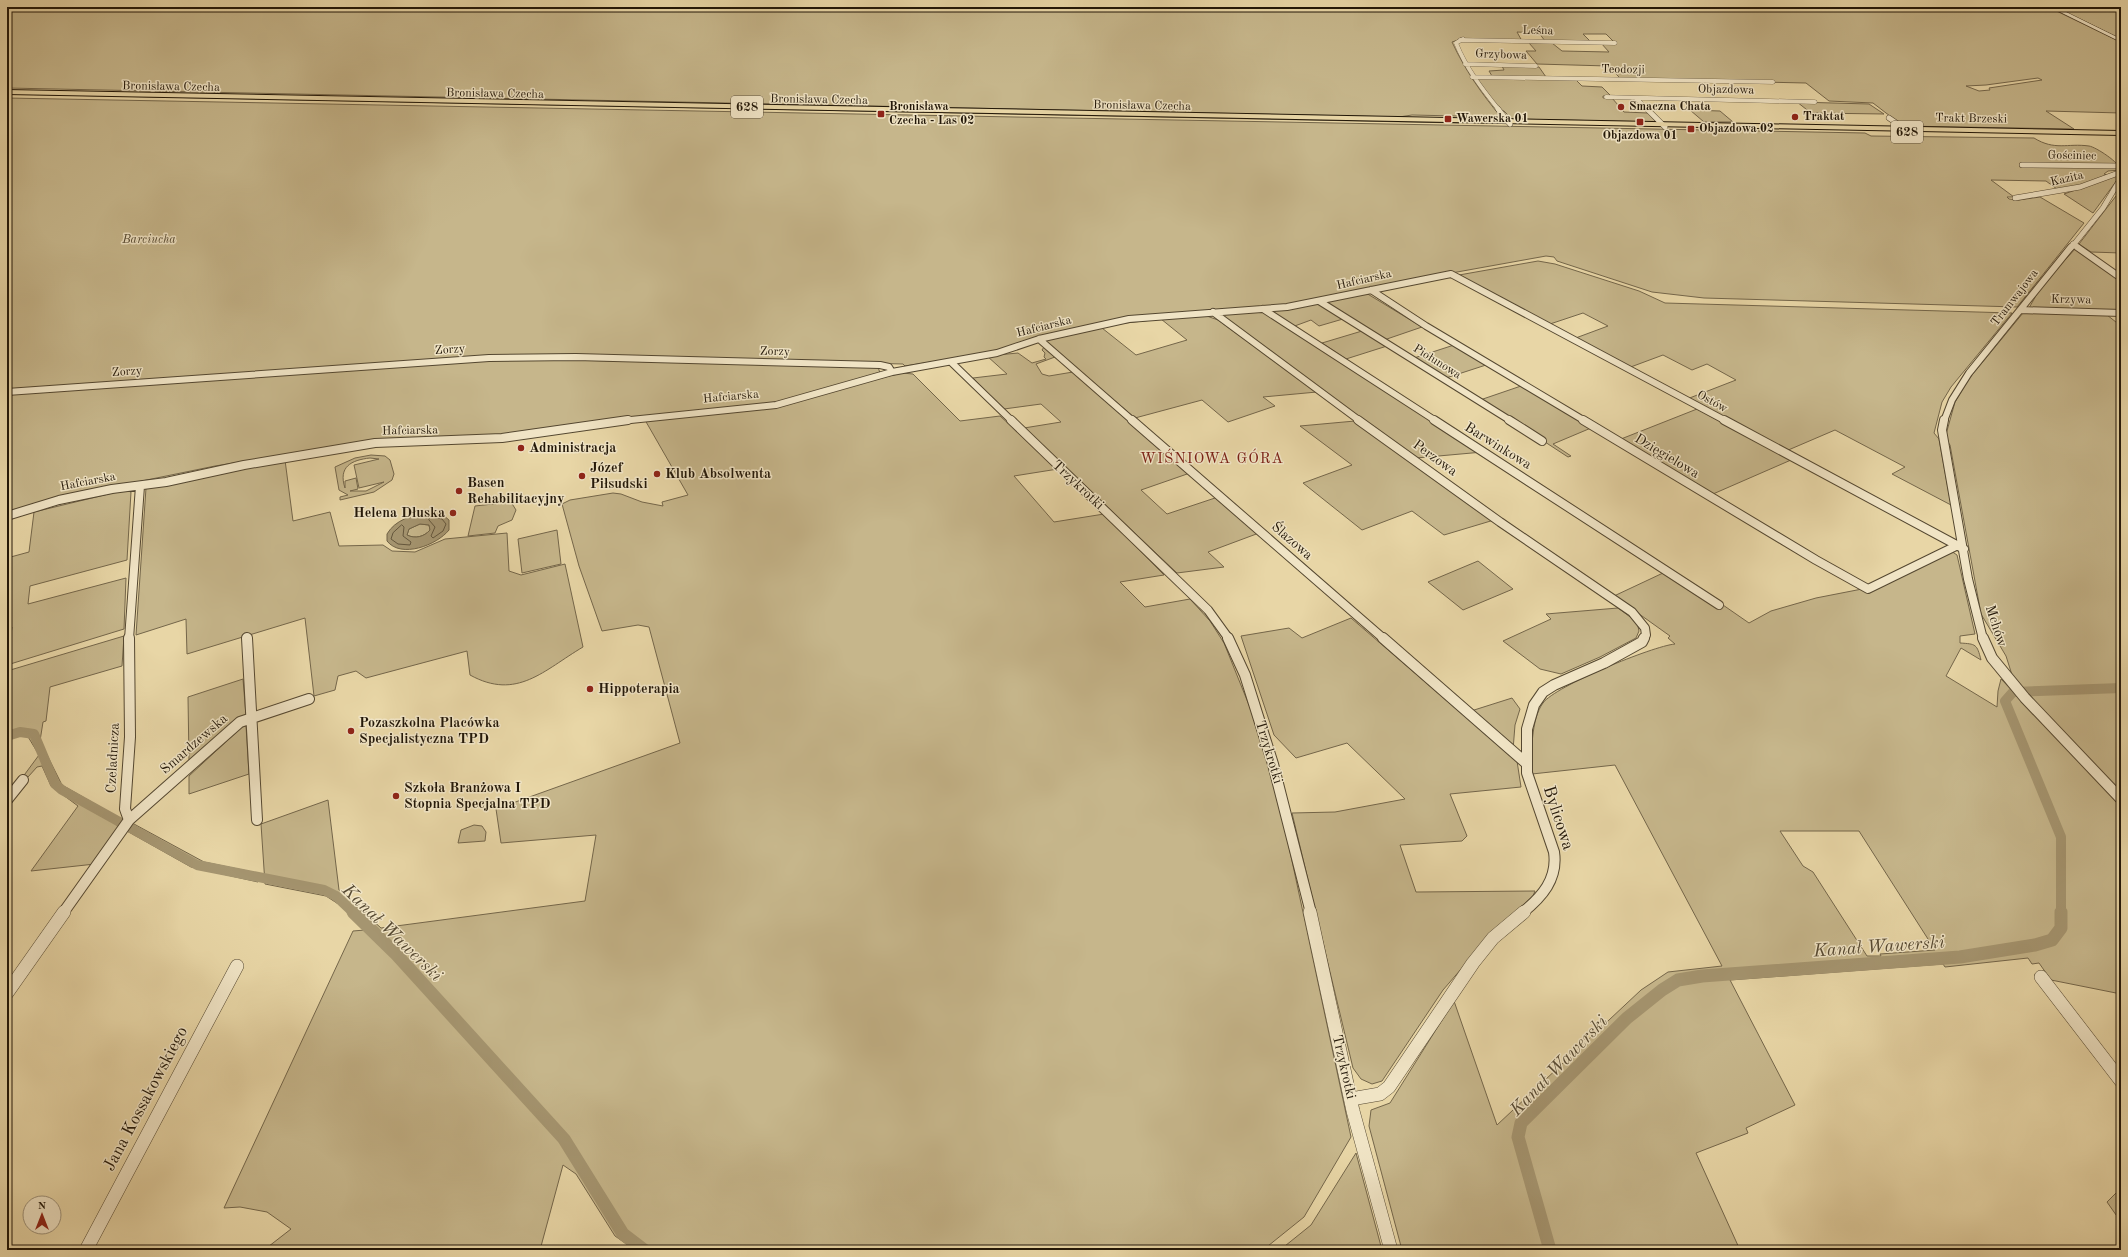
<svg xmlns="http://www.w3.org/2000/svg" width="2128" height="1257" font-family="'Old Standard TT',serif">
	<rect width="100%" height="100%" fill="#e8d6a6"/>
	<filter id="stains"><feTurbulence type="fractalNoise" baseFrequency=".005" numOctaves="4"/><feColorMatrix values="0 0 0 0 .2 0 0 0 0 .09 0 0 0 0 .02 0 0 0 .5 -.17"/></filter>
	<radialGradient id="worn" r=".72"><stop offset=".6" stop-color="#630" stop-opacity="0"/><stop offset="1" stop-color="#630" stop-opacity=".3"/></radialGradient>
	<path fill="#c6b68b" stroke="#74664a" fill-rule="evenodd" d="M7,7H2048L2121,42V113L2046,111L2074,129L1903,126L1873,103L1829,101L1806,83L1621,79L1608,66L1537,64L1526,51H1536L1529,43H1552L1562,51L1609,52L1601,43H1615L1606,34H1583L1590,41H1545L1539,33L1517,32L1522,41L1458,40L1452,42C1465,70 1481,93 1501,117L1412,115L1399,117L7,88ZM2038,78L2042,80L1989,88L1990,90L1979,91L1966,86L1986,85Z
		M2055,7H2121V39Z
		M1502,66L1539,67L1546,77L1492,76L1489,71L1504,70Z
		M1476,78L1576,80L1582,86L1602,87L1611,96H1603V98H1612L1624,112L1648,113L1656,122L1512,119L1504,111L1500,110Z
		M7,93L1459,121V123L7,94Z
		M7,98L1865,133L1871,136L2034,138C2055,151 2067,143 2089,146C2096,147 2120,163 2121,170L2108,171L2104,174L2109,176L2067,190L2057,189L2046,181L1991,180L2014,197H2007L2009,199L2019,200L2040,197L2084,223L2017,307L1704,298L1652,292L1557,261L1554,257L1546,256L1396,283L1286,306L1164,314L995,352L905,366L903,364L536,355L7,389Z
		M1797,102L1869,104L1884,114L1811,113Z
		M1690,110L1720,111L1733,122H1704Z
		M2116,176H2120L2093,213L2064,194Z
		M2116,196L2121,198V253L2091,252L2079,244Z
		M2076,248L2121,281V311L2029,308L2042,285Z
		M1538,261L1555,264L1639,291L1665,303L2012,313L1951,387L1942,402L1934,433L1939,439L1951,505L1892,474L1905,467L1835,430L1786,451L1687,399L1736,380L1707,364L1692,370L1663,355L1628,368L1573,339L1608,326L1583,313L1547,325L1459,275Z
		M1366,293L1422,327L1384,340L1323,302Z
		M1319,303L1343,319L1319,326L1311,320L1292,327L1269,311Z
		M1264,311L1483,452L1416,458L1218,314Z
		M2023,313L2107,315L2121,326V794L2029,697L2013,678L2006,656L1981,614L1950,445L1945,438L1955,402L1968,380Z
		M1204,315L1218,320L1317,392L1263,397L1275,406L1228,422L1202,400L1135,418L1042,339L1102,328L1136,355L1187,340L1161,319L1117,324L1141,319Z
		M1362,331L1387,346L1346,359L1322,343Z
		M1454,345L1486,365L1446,378L1414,358Z
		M1044,347L1055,357L1036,364L1042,374L1049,376L1073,372L1190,473L1141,490L1167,514L1218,497L1259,533L1208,552L1224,567L1177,573L1024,428L1061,422L1041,404L1004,409L973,378L1007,374L987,356L1018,353L1032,363L1046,359L1044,357L1045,353L1042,350Z
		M527,359L878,367L880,373L776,404L549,431L283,455L215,466L49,500L7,513V394L411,365Z
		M902,373L913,374L960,421L1000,416L1058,469L1014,476L1054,522L1104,514L1164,575L1120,582L1145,607L1190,599L1210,621L1224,643L1253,715L1271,772L1282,814L1351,1137L1304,1217L1263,1250H635L615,1236L576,1174L563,1165L540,1250H264L291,1229L267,1212L240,1207L224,1208L353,931L365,930L349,911L326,896L265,884L261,824L328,800L339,890L381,928L585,901L596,835L501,843L496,809L680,743L649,627L638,625L602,631L579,566L562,504L570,500L613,493L621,494L642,502L663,506L662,502L688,495L645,420L753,409Z
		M1521,386L1591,428L1553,444L1571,456L1568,457L1545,442L1547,441L1480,400Z
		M1697,409L1791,460L1713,494L1621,439Z
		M1355,421L1494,520L1444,535L1412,511L1362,530L1303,483L1352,465L1300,426Z
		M371,455L385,456L390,460L394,474L392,480L374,492L340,500V497L348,495L339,490L335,467L355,458ZM370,458L379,459L354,465L359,488L384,482L366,491H350L358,489L356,478L345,481V488C338,467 351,460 370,458Z
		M285,460L293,521L330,512L339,546L383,545L392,551L415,552L445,539L507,533L509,571L521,575L565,564L583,647C544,670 517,701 470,675L467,651L366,678L356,671L338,676L335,690L314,696L305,618L187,654L186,619L136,635L146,488Z
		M125,490L131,492L127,560L30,586L28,604L126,578L124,629L7,665L12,627L7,628V558L29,552L34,512Z
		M511,502L516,510L512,520L498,526L495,533L468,536L475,506Z
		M420,524L429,525L430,530C424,537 415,539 407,535L409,529Z
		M557,530L561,564L522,573L518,539Z
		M1951,551L1957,555L1975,634L1960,636V643C1976,644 1977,644 1981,660L1961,648L1946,676L1997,707L1998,691L2001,679L2121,804V994L2051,980L2039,963L2032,964L2028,958L1945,967L1943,964L1730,980L1795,1105L1746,1128L1748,1133L1696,1153L1740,1250H1402L1369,1126L1371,1110L1390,1103L1454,1001L1497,1125L1641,990L1668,972L1722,966L1615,765L1532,774C1531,754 1531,719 1543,703C1555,686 1653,646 1675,644L1668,638L1670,636L1614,596L1663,573L1717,608L1723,605L1749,623L1771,611L1816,598L1862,589ZM1780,831H1859L1935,950L1880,954L1881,956H1867L1813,872L1803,866Z
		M1478,561L1513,589L1463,610L1428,582Z
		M1618,608L1637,622L1639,631L1636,638L1600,657L1561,674L1540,669L1503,641L1551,619L1546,614Z
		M1351,618L1517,761L1521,787L1450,794L1467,836L1462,841L1400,845L1416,892L1535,891L1533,896L1493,932L1443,990L1382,1081L1372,1084L1361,1079L1353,1068L1292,813L1335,812L1405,799L1347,743L1296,758L1274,735L1241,636L1289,628L1302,638Z
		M124,636L122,666L50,687L46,721L43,722L40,741L62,785L116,816L115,824L120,827L95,864L31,871L78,806L51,786L42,766L37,767L28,777L22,778L39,755L27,735L7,737V671Z
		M243,679L246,716L189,761L188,697Z
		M1512,698L1520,709L1515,725L1513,750L1471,711Z
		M246,726L249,774L189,794V776L242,727Z
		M134,824L204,862L257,873L258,882L191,867L127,831Z
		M474,825L482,826L486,832L485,841L458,843L461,830Z
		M1356,1153L1382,1250H1280L1311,1225Z
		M2121,1188V1222L2107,1202Z"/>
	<path fill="#a59570" stroke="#716346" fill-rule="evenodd" d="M427,513L443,515L449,520V530C437,545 401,559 387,541V534C395,520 412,515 427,513ZM420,524L429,525L430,530C424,537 415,539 407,535L409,529Z"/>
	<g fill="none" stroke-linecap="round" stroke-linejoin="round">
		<path stroke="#64563c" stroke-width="1" d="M431,517L442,519L446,524L443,531L433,538L431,536L435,527L429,520Z
			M402,525L404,527L403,536L411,542L410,545L398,544L391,539L393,533Z"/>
		<path stroke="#a59570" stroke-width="10" d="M7,736L20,732L34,734L55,784L62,790L197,865L324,890L336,896L354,913
			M2061,913V837L2005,701L2013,692L2121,688"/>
		<path stroke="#a59570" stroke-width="13" d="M353,912L395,953L564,1139L623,1234L644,1250
			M1550,1250L1518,1137L1521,1123L1627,1018L1662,990L1678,980L1702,976L1960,957L2035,945L2052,940L2061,928V912"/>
		<g stroke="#544730" stroke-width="4.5">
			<path id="minor-far5" d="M1463,39L1456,43C1466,68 1482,89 1499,110
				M1460,40L1615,43
				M1465,64L1536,66
				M1472,77L1773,82
				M1606,97L1815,102
				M1636,98L1648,110"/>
		</g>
		<g stroke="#544730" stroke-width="6">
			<path id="minor-far4" d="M1498,109L1510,124
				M1647,109L1665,127
				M1889,118L1905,129
				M2022,165L2121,166
				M2015,198L2080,187L2121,172
				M2073,244L2079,248
				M2071,248L2103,208L2121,178"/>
		</g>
		<g stroke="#544730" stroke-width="8">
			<path id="minor-far3" d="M2077,247L2121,278
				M1371,290L1426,326L1585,421
				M1319,301L1511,421
				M1263,309L1436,421
				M2020,310L2121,313
				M1213,312L1360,421
				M1039,339L1133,421
				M951,362L1012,421
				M7,392L489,358L576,357L880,365L889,367L892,372
				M621,421L776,405L892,372L997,353L1039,339L1129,319L1287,307L1451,274L1726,421
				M1944,421L1952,400L1969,373L2071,247"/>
		</g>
		<g stroke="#544730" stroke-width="10">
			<path id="minor-far2" d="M1011,420L1208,610L1229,639
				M1132,420L1384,639
				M1358,420L1500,522L1632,612L1645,628L1646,635L1644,639
				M1434,420L1719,605
				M1509,420L1542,441
				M1583,420L1816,560L1868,589L1956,546
				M1724,420L1964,549
				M1944,420L1942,430L1968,579L1983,639
				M7,516L59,500L112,489L166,482L244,465L375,443L502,438L628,420
				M129,639L140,486"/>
		</g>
		<g stroke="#544730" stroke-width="12">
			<path id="minor-far1" d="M247,638L257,820
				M1228,638L1245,675L1273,764L1311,913
				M1383,638L1526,763
				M1983,638L1992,658L2025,698L2121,799
				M7,800L23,780
				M129,820L240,722L309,699
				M63,913L129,820L125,809L130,737L129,638
				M1522,913C1542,897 1558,879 1554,852L1527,773V729L1534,705L1543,692L1554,685L1604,663L1642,642L1644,638"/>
		</g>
		<g stroke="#544730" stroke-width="14">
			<path id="minor" d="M1310,912L1353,1111L1391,1250
				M2041,977L2121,1081
				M7,993L64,912
				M1351,1099L1380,1094L1389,1087L1473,963L1493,938L1524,912
				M86,1250L237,966"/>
		</g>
		<g stroke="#544730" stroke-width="1">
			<path id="tertiary" d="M2050,7H2056L2121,39V42Z"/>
		</g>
		<g stroke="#221708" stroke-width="2">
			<path id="primary" d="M7,90L2121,131V135L7,94Z"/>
		</g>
		<use href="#minor-far5" stroke="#f0e4c5" stroke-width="4"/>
		<use href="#minor-far4" stroke="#f0e4c5" stroke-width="5"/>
		<use href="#minor-far3" stroke="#f0e4c5" stroke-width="6"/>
		<use href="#minor-far2" stroke="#f0e4c5" stroke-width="8"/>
		<use href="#minor-far1" stroke="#f0e4c5" stroke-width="10"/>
		<use href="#minor" stroke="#f0e4c5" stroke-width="13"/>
		<use href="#tertiary" fill="#f0e4c5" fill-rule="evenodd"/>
		<use href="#primary" fill="#e8d6a6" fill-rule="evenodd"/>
	</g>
	<g fill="#8f2418" stroke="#f0e4c5" stroke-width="1.5">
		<circle cx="1621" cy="107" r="4"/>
		<rect x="877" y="110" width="8" height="8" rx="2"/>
		<circle cx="1795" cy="117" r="4"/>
		<rect x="1444" y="115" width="8" height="8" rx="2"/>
		<rect x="1636" y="118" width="8" height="8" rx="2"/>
		<rect x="1687" y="125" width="8" height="8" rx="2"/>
		<circle cx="521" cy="448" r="4"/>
		<circle cx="657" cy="474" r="4"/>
		<circle cx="582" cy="476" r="4"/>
		<circle cx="459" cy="491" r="4"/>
		<circle cx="453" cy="513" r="4"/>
		<circle cx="590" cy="689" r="4"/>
		<circle cx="351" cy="731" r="4"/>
		<circle cx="396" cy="796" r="4"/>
	</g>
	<g text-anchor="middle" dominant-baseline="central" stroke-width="3" stroke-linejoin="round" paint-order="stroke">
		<g font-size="12" fill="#221708" stroke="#f0e4c5">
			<text transform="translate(1538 31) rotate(1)">Leśna</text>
			<text transform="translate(1501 55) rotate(2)">Grzybowa</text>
			<text transform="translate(1623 70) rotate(1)">Teodozji</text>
			<text transform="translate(171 87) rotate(1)">Bronisława Czecha</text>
			<text transform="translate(1726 90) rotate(1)">Objazdowa</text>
			<text transform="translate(495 94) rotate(1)">Bronisława Czecha</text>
			<text transform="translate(819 100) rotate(1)">Bronisława Czecha</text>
			<text transform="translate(1142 106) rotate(1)">Bronisława Czecha</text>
			<text transform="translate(1971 119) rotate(1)">Trakt Brzeski</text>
			<text transform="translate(2072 156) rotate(1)">Gościniec</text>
			<text transform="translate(2067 179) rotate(-13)">Kazita</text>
			<text transform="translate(1364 280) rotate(-13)">Hafciarska</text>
			<text transform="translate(2015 298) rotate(-52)">Tramwajowa</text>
			<text transform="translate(2071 300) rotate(1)">Krzywa</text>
			<text transform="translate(1044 327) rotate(-14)">Hafciarska</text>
			<text transform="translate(450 350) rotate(-4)">Zorzy</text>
			<text transform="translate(775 352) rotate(1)">Zorzy</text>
			<text transform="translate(1437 362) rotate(32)">Piołunowa</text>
			<text transform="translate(127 372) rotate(-4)">Zorzy</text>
			<text transform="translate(731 397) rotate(-5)">Hafciarska</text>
			<text transform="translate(1712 402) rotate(29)">Ostów</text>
			<text transform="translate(410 431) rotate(-1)">Hafciarska</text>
			<text transform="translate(88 482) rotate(-11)">Hafciarska</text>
		</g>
		<g font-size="12" font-weight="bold" fill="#221708" stroke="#f0e4c5" text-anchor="start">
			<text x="889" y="107">Bronisława<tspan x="889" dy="14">Czecha - Las 02</tspan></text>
			<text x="1629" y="107">Smaczna Chata</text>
			<text x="1803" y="117">Traktat</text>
			<text x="1456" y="119">Wawerska 01</text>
			<text x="1699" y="129">Objazdowa 02</text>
			<text x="1640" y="136" text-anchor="middle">Objazdowa 01</text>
		</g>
		<g font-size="12" font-style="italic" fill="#53472f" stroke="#f0e4c5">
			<text x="149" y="240">Barciucha</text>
		</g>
		<g fill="#f0e4c5" stroke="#605441" stroke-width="1">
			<rect x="731" y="96" width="32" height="22" rx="3"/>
			<rect x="1891" y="121" width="32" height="22" rx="3"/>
		</g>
		<g font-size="13" font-weight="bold" fill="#221708">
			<text x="747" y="107">628</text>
			<text x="1907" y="132">628</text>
		</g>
		<g font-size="14" fill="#221708" stroke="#f0e4c5">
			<text transform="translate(1498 446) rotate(32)">Barwinkowa</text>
			<text transform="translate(1667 456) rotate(31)">Dzięgielowa</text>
			<text transform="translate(1435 458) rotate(36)">Perzowa</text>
			<text transform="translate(1078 485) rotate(43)">Trzykrotki</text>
			<text transform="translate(1292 541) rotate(41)">Ślazowa</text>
			<text transform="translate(1996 626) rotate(72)">Mchów</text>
			<text transform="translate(194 744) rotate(-41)">Smardzewska</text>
			<text transform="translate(1269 752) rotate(73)">Trzykrotki</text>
			<text transform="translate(113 758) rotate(-87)">Czeladnicza</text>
			<text transform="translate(1344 1067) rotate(77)">Trzykrotki</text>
		</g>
		<g font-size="14" font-weight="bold" fill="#221708" stroke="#f0e4c5" text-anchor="start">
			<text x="529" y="448">Administracja</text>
			<text x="590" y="468">Józef<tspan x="590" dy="16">Piłsudski</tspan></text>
			<text x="665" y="474">Klub Absolwenta</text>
			<text x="467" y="483">Basen<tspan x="467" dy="16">Rehabilitacyjny</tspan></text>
			<text x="445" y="513" text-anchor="end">Helena Dłuska</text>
			<text x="598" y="689">Hippoterapia</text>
			<text x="359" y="723">Pozaszkolna Placówka<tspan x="359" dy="16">Specjalistyczna TPD</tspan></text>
			<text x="404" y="788">Szkoła Branżowa I<tspan x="404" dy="16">Stopnia Specjalna TPD</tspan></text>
		</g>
		<g font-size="15" letter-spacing="1" fill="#7a1f14" stroke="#f0e4c5">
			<text x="1212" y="459">WIŚNIOWA GÓRA</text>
		</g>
		<g font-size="17" fill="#221708" stroke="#f0e4c5">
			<text transform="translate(1558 818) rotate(72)">Bylicowa</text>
			<text transform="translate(146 1099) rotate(-62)">Jana Kossakowskiego</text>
		</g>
		<g font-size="18" font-style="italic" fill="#564932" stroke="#f0e4c5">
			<text transform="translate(392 933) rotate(44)">Kanał Wawerski</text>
			<text transform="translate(1879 947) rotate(-4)">Kanał Wawerski</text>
			<text transform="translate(1559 1066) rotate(-46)">Kanał Wawerski</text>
		</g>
	</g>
	<rect width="2128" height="1257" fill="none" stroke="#e8d6a6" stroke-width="24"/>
	<rect x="8" y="8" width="2112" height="1241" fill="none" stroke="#221708" stroke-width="2"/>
	<rect x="12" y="12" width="2104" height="1233" fill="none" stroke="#221708"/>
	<g transform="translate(42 1215)"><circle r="19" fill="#f0e4c5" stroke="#9e9279"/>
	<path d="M0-3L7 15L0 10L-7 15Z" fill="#8f2418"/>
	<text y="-6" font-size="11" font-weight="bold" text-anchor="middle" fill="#221708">N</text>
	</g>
	<rect width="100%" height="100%" filter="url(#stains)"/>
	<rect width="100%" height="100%" fill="url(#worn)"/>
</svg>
